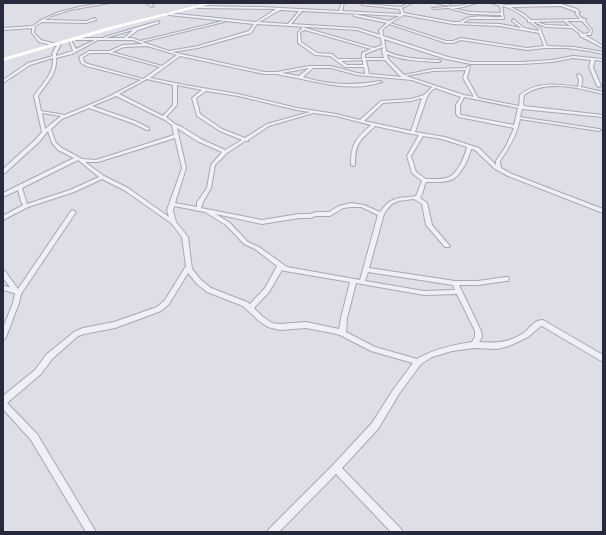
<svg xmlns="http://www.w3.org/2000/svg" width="606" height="535" font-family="Figtree,sans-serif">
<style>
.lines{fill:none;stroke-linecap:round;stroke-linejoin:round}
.minor-casing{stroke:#a6a8b3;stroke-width:2}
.minor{fill:#eff0f5;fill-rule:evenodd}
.secondary{fill:#fff;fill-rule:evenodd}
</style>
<rect width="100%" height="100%" fill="#dddee6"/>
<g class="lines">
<g class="minor-casing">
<g id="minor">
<path d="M103,3H109L70,10L52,16L45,20L86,21L95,18L96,20L86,23L42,22L35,26L34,33L41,40L56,44V46L39,42L32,33V28L3,30V28L33,26L41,20L59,12L79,7Z"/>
<path d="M146,3H149L154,6L152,7Z"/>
<path d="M342,3H344L342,11L401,14L400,9L362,5L363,4L401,7L409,3H412L402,8L404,13L453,22H460C471,13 488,18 502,17L501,15L470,14L448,8L433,9L432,8L459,6L473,3H477L459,8H452L470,12L501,13L500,6L491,3L505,5L557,4L558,3L577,9L580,12L578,13C580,17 582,19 586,19L585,21L592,30L591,35H585L603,46V48L580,36V34L572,28L546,27L536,23L537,22L546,25L570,26L564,21L533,22L540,28L547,46L574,47L603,52V54L589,51L567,48H545L527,50L461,40L453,43H446L389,24L382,30L383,36L448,57L471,62H522L552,60L573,56L603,59V61L595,60L593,67L601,86L599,87L597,86L589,67L591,60L573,58L552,62L522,64H471L446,59L384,39L386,51C403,59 421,59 439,60L441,61L439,62C421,61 403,61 387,54L388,59L404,75L433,69L467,68L468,66H470L467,78L478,98L519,106L520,95C536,81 558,84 578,87L579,80L577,75L579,74C584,77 582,82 581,87L603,92V94C578,88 546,79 524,95L523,104L524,106L603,115V117L522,109L520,117L599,129L601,130L599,131L520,119C517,135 509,148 500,161L501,168L512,174L603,209V213L508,176L495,169L475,150L471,149C469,158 461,175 453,179C445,183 435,182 426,182C423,187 424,193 420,198L427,203L432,225L449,245L450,246L449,247H445L426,225L422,204L414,199L398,201L392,204L388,208L384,214L369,268L455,281H478L506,277H508L509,279L508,281H506L478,285H459L481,331L482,337L479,342C497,343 507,343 522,334C530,329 533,320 543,320L603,355V362L542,326H541L528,337L509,346L497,349L474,348L452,351L432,357L421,364L399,394L378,429L342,468L401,529L403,532H391L336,474L279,532H267L269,529L333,465L372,423L393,390L413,363L371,351L340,335L332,333L306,328L280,330L268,327L259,321L243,306L207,292L197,284L188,273L169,304L161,311L115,328L84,334L78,336L52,359L41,374L7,403L37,434L96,532H86L31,440L3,409V396L35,370L46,355L74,332L83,328L114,322L157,307L165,300L186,266L182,237L171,223L124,190L102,179L74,192L28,207L3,220V216L23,205L21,201L18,190L3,197V193L74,158L58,150L52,143L48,131L39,142L5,173H3V169L35,140L42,132L34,96C42,84 54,74 53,58L30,65L3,83V80L28,63L53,56L52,54L58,43L61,44L56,54V56L73,51L69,40H71L76,49L95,40H76L77,38H124L133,30L105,38L104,37L159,21V23L138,30L127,38H133L140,41L223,21L224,22L142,42L169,51L198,46L249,31L254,24L169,15L168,13L256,22L276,9L197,8L198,6L262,7L339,11ZM502,6C512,8 521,14 528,20V22H530L538,28L539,31L524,28L513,19L512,21L521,28L500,24L463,23L469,19H504ZM561,6L577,12L575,13L580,19L531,20L524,14L511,7ZM280,10L299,11L288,24L259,22ZM302,11L400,16L389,21L354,14V16L387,23L379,30L380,35L357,28L291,24ZM404,15L453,24L500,26L539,33L544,46L527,48L461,38L453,41H446L390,23ZM567,21H582L590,30L589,33L583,34ZM257,24L357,30L381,38L382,45L374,48L302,27L301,28L302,29L298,32V43L315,55L330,56L345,67H364L365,74L357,73L331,66H309L277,72H264L172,52L198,48L251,33ZM305,30L371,49L362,53V59H338L332,54L317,53L301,42L300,32ZM98,40H133L143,44L123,45L109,51H89L79,57L81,63L86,66L141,80L108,97L65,115L41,111L38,96C46,84 58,73 56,58L72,54ZM147,46L177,55L162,66L112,52L124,47ZM383,47L382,51L384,58H365V54ZM90,53H109L160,67L143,79L88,64L84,62L83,57ZM180,56L264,74H278L280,75C308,79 335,89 364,86C370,85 376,84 382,82L380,81C353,86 328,85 303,77L313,68H331L357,75L412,80L432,87L424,95L411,99L381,101L360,120L336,114L297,108L238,94L185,85L150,78ZM363,60V65H347L341,61ZM366,60H385L399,75L402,77L369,74ZM309,68L299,76L282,73ZM466,70L463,78L474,97L464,95L406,76L433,71ZM147,79L173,85V105L163,116L119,94ZM177,85L202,90L192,98L197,116L220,131L242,140L225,150L201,139L182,127L175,124L166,117L177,105ZM435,88L461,97L456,105V114L459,117L514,128L506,146L496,161V165L479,148L445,137L415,132L427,97L430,92ZM206,91L238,96L297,110L310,112L267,124L245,138L222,129L200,114L196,98ZM116,96L165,120L172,125L174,135L96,160L82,159L62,148L56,143L51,129L62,119L89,108L132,123L147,130H149V128L135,121L92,106ZM464,97L518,108L514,125L461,115L460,114V105ZM422,98L411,131L364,121L383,103L411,101ZM42,113L61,116L45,129ZM313,113L336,116L371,125C356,139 351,143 351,165L353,166L355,165C355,142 360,141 375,126L412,134L419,135L407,156L412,173L422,181L416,196C397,199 393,195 380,212L364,205L351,203L339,206L329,212H316L310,214H299L262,220L201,208L203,202L211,188L215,165L227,153L245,141H248V140L269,126ZM177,128L197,141L222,152L211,165L207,188L197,202V207L175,203L186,168ZM423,136L442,139L467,147C465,156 458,173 449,177C442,180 433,179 426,179L416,172L411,156ZM175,138L182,168L167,210L169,217L128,188L104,176L85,162H98ZM78,160L99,177L70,190L27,204L22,188ZM174,206L205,212L226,225L244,244L255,249L277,266L265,288L250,304L247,302L211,288L201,280L192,269L188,237L176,222L173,210ZM351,207H361L378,215L360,280L287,267L259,247L248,242L230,223L216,214L262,224L299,218H310L316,216H330L343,208ZM282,270L285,271L350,282L341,318L339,329L306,322L280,324L272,323L263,317L254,308L269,292ZM368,272L453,285L455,290L424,291L365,281ZM356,283L424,295L457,294L475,331V337L472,342C452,345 434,349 417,359L375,347L346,332L347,318Z"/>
<path d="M435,3H441L451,5L450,6Z"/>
<path d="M73,210L76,212L21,294L19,303L6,337L5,339L3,340V328L13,303L15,294L14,293L3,290V286L10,287L3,278V271H5L18,289L71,211Z"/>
</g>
</g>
<use href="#minor" class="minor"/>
<path class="secondary" d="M207,3H214L113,29L3,61V58L109,27Z"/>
</g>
<rect width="606" height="535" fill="none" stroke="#27293c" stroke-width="8"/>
</svg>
